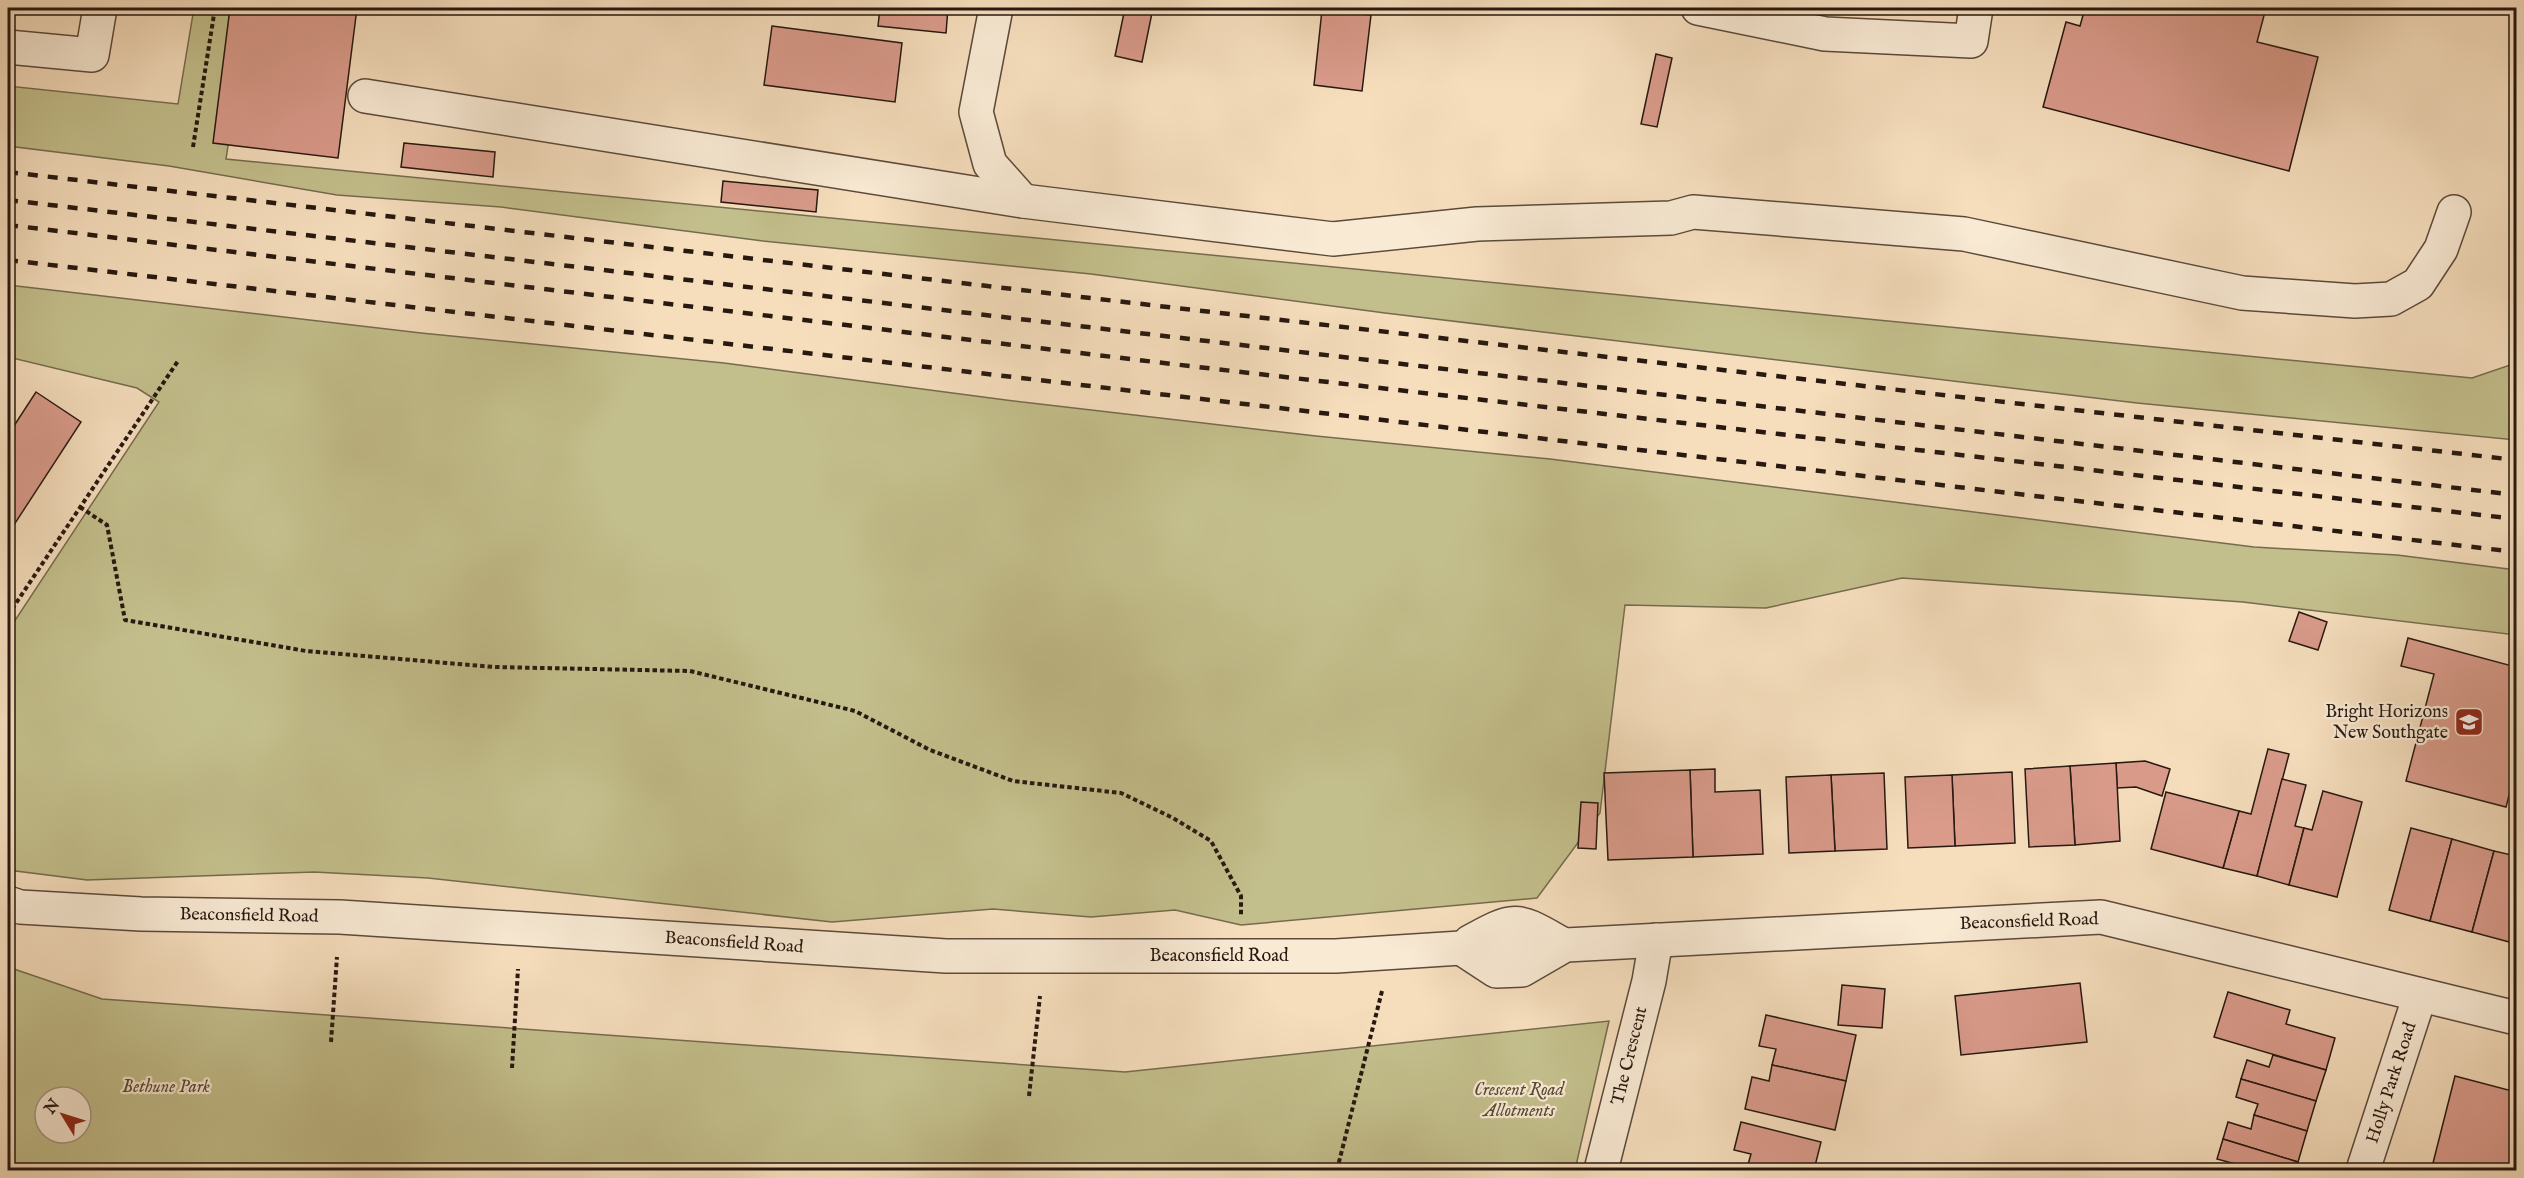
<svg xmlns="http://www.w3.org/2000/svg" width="2524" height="1178" font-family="'IM FELL English',serif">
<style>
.green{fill:#c3bf8c;stroke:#756c4e;stroke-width:1.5;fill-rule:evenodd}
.building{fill:#da9b8b;stroke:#271810;stroke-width:1.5}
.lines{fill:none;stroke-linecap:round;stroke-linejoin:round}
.minor-casing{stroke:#5b4a3b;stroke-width:36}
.path{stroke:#271810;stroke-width:4;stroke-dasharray:4.5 3;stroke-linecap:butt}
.minor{stroke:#f9ead4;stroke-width:33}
.rail{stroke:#271810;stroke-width:4.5;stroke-dasharray:10 10;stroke-linecap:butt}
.labels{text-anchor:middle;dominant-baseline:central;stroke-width:4.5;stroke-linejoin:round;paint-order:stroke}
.poi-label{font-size:18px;fill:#271810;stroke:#f9ead4;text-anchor:end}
.street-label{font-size:18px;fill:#271810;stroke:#f9ead4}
.park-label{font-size:18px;font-style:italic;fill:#564a35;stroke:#f9ead4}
</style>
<rect width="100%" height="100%" fill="#f6debd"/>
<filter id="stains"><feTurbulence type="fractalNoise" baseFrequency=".00333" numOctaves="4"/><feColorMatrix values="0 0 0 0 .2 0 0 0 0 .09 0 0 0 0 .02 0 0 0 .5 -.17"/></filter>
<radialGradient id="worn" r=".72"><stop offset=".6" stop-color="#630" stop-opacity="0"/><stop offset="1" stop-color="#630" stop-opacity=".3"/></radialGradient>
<g class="green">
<path d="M194,8H249L226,159L2472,378L2516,363V440L2137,403L1385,313L1091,274L763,241L501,207L337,195L169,166L8,146V86L178,104Z"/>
<path d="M8,285L421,333L724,363L1006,400L1316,436L1550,459L2254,547L2397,555L2516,570V635L2243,602L1902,578L1766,608L1625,605L1600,813L1537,898L1241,925L1175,910L1091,917L993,909L832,922L428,878L314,872L87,880L8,870V631L159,402L137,388L8,357Z"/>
<path d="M8,967L102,999L1125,1072L1609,1021L1575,1170H8ZM45,1097H81V1133H45Z"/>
</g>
<g class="building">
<path d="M144,8H190L189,12Z"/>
<path d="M230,8H357L338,158L213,143Z"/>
<path d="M880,8H948L946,33L878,26Z"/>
<path d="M1125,8H1153L1142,62L1115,56Z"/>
<path d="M2085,8H2266L2257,42L2318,57L2289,171L2043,107L2066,22L2080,26Z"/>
<path d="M1322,10L1371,15L1362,91L1314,85Z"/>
<path d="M772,26L902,43L895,102L764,85Z"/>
<path d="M1656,54L1672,58L1657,127L1641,124Z"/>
<path d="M404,143L495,152L493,177L401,167Z"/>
<path d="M723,181L818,190L816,212L721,202Z"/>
<path d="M36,392L81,422L8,534V435Z"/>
<path d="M2299,612L2327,622L2318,650L2289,641Z"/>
<path d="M2408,638L2516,667V769L2506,807L2406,781L2434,674L2401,666Z"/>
<path d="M2268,749L2289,754L2257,876L2223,868L2239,811L2251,814Z"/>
<path d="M2145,761L2170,769L2162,796L2136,787L2117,788L2116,763Z"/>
<path d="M2116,763L2120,841L2075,845L2070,766Z"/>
<path d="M2070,766L2075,845L2029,847L2025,769Z"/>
<path d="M1715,769V792L1760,790L1763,854L1693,857L1690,770Z"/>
<path d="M1690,770L1693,857L1608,860L1604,773Z"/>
<path d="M2012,772L2015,843L1955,846L1952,775Z"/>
<path d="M1884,773L1887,849L1835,851L1831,775Z"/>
<path d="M1831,775L1835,851L1789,853L1786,777Z"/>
<path d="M1952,775L1955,846L1908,848L1905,777Z"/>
<path d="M2282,779L2306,785L2295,826L2304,828L2289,885L2257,876Z"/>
<path d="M2323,791L2362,802L2337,897L2289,885L2304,828L2312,830Z"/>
<path d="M2166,792L2239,811L2223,868L2151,849Z"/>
<path d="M1581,802L1598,803L1596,849L1578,848Z"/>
<path d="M2411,828L2452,839L2430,921L2389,910Z"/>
<path d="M2452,839L2494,851L2472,932L2430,921Z"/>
<path d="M2494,851L2516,856V932L2513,943L2472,932Z"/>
<path d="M2080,983L2087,1042L1961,1055L1955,996Z"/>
<path d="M1842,985L1885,989L1882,1028L1838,1025Z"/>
<path d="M2228,992L2290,1010L2286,1024L2335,1038L2326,1070L2214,1037Z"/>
<path d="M1766,1015L1856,1035L1846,1081L1772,1065L1776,1049L1759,1046Z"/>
<path d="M2273,1055L2326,1070L2316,1101L2241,1079L2247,1060L2269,1067Z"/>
<path d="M1772,1065L1846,1081L1835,1130L1745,1109L1752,1077L1769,1081Z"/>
<path d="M2455,1076L2516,1092V1170H2462L2433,1163Z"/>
<path d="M2241,1079L2316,1101L2307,1131L2254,1115L2258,1104L2236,1097Z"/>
<path d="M2254,1115L2307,1131L2298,1162L2223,1139L2228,1122L2251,1129Z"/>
<path d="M1741,1122L1821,1142L1814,1170H1755L1747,1168L1751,1154L1734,1150Z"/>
<path d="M2223,1139L2298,1162L2295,1170H2238L2239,1165L2217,1159Z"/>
</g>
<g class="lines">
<g class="minor-casing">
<g id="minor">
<path d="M996,8L976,112L990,164L1023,201"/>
<path d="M1698,8L1825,34L1971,41L1976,8"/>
<path d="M8,47L92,55L100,8"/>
<path d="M365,96L1023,201L1333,239L1477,224L1671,218L1693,212L1964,234L2242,293L2355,301L2391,299L2418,284L2441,249L2454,212"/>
<path d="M8,903L20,907L141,914L340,917L946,956H1336L1461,948L1566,945L2101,917L2516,1018"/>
<path d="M1470,942C1518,915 1517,919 1564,945"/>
<path d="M1461,948L1496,971L1522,970L1560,948"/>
<path d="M1601,1170L1649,981L1656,940"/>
<path d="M2363,1170L2420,995"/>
</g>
</g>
<g class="path">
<path d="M193,147L215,8"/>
<path d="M80,507L107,525L125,620L306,651L494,667L690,671L855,711L930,750L1013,781L1121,793L1173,818L1211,841L1241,896V916"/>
<path d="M8,615L178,361"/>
<path d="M331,1042L337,957"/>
<path d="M512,1068L518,969"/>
<path d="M1029,1096L1040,996"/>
<path d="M1337,1170L1382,991"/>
</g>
<use href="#minor" class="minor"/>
<g class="rail">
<path d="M8,172L1176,308L2516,460"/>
<path d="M8,200L2516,495"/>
<path d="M8,225L1172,364L2516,519"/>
<path d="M8,260L2516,552"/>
</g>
</g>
<defs>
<g id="school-square" transform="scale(1.5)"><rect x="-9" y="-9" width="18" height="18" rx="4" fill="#8f2418" stroke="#f9ead4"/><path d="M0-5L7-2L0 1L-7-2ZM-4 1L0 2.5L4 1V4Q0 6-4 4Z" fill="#fff"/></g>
</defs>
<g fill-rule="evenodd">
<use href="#school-square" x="2469" y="722"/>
</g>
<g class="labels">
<g class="poi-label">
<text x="2448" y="712">Bright Horizons<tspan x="2448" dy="21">New Southgate</tspan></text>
</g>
<g class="street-label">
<text transform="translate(249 916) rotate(1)">Beaconsfield Road</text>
<text transform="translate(2029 922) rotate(-2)">Beaconsfield Road</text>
<text transform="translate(734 943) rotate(4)">Beaconsfield Road</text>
<text x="1219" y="956">Beaconsfield Road</text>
<text transform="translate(1630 1056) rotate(-76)">The Crescent</text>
<text transform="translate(2392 1083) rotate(-72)">Holly Park Road</text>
</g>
<g class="park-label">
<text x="166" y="1087">Bethune Park</text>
<text x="1519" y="1090">Crescent Road<tspan x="1519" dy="21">Allotments</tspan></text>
</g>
</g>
<rect width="2524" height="1178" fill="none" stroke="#f6debd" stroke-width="30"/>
<rect x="9" y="9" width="2506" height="1160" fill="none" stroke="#271810" stroke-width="3"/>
<rect x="15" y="15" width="2494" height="1148" fill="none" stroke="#271810" stroke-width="1.5"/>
<g transform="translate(63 1115) rotate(308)"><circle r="28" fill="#f9ead4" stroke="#a59686" stroke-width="1.5"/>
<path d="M0-4.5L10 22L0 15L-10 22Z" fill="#8f2418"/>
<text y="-9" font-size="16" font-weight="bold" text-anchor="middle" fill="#271810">N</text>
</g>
<rect width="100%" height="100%" filter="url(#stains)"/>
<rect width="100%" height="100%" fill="url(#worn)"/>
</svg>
